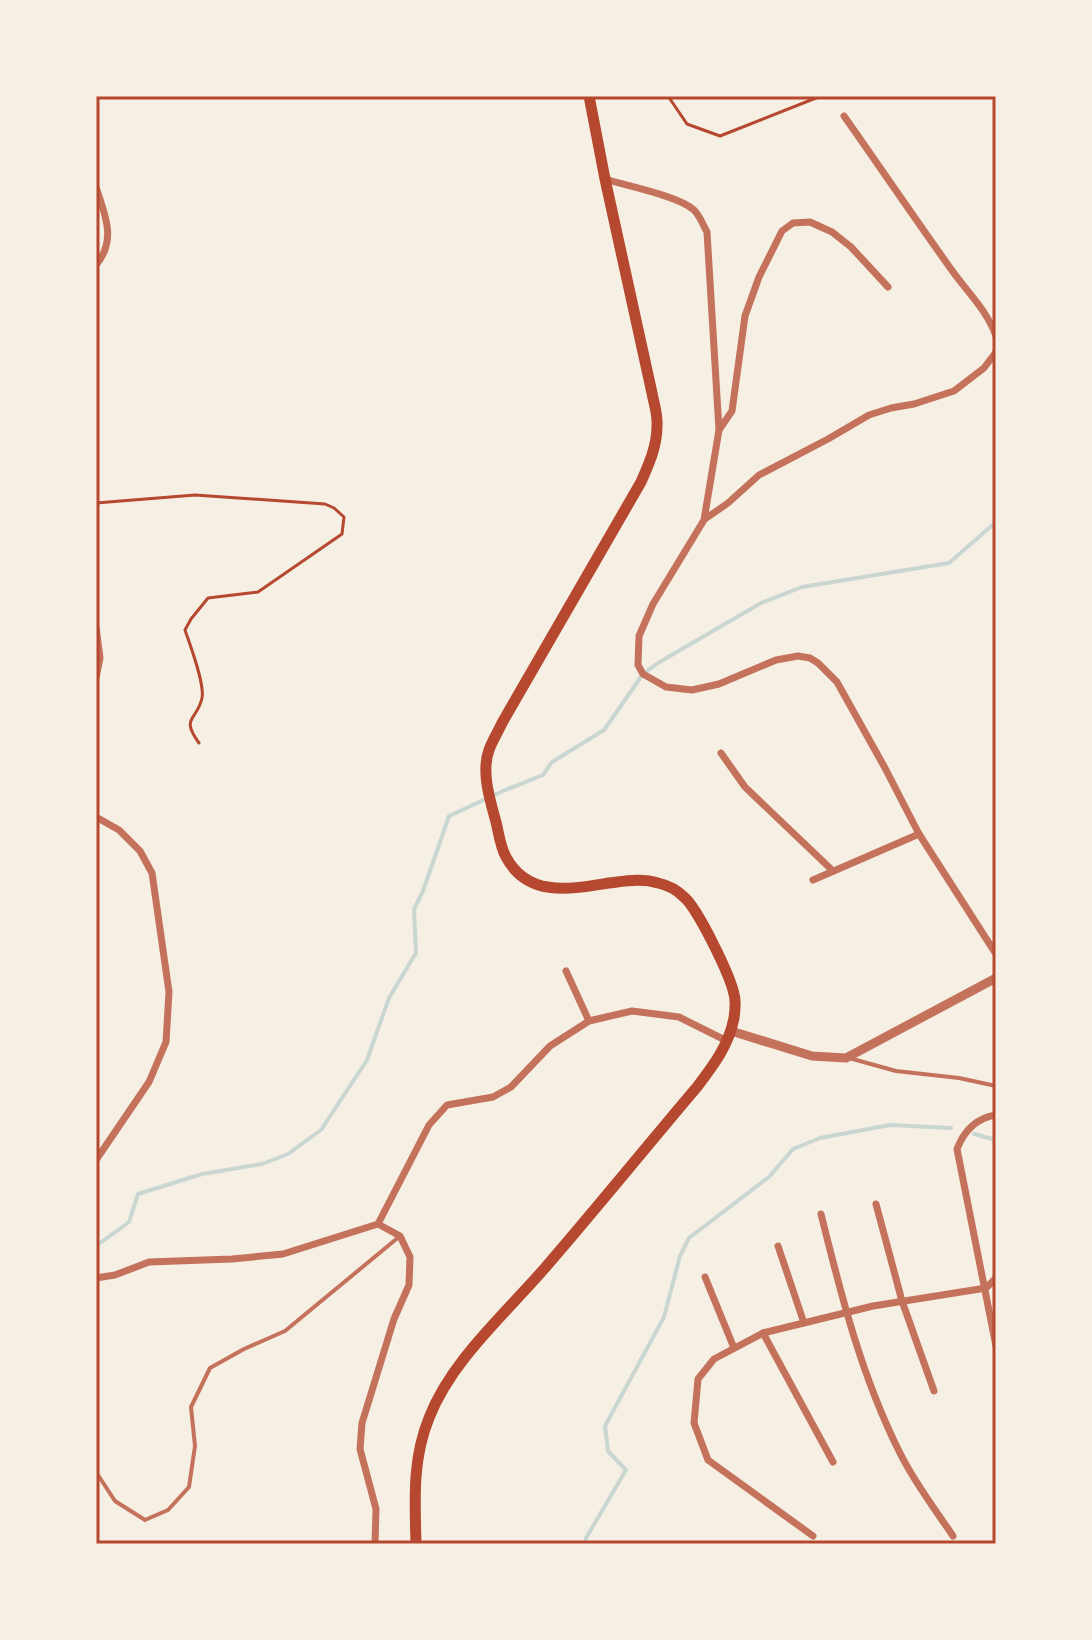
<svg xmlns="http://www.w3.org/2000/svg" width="1092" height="1640" font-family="Spectral,serif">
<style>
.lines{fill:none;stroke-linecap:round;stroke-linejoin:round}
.stream{stroke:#c9d6d2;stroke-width:4}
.path{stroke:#b5482f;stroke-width:3}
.service{stroke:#c5725c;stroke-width:4}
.minor{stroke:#c5725c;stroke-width:7}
.tertiary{stroke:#c5725c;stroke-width:9}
.primary{stroke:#b5482f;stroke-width:11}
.neatline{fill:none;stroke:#b5482f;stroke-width:3}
</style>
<rect width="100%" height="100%" fill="#f6efe4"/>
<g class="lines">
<g class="stream">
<path d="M974,1134L996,1140"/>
<path d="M96,1246L129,1222L138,1194L202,1174L262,1164L288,1154L321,1130L367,1060L389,998L416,953L414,909L423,891L449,816L503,791L543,775L552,762L604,730L643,674L658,663L761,603L802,587L949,563L996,522"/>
<path d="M586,1544V1538L626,1470L608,1451L605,1426L664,1317L680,1256L689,1238L769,1177L793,1149L820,1138L890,1125L951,1128"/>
</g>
<g class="path">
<path d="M668,96L687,124L720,136L821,96"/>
<path d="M96,503L195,495L325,504L334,508L344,517L342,534L258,592L208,598L191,619L185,630C190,645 205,684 202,698C197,721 180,717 199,743"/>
</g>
<g class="service">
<path d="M849,1058L896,1071L959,1078L996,1086"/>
<path d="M96,1472L115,1501L145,1520L168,1510L189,1487L195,1446L191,1407L210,1368L244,1349L285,1331L400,1236"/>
</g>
<g class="minor">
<path d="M844,116C880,167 915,219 951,269C967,292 987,310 996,336"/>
<path d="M605,179C627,186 679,196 694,210C700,216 703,225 707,232L719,430"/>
<path d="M96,187C105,215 117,240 96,265"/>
<path d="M888,287L851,247L832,232L810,222L793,223L782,231L759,277L745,316L732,411L719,430L704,520L653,604L639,636L638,665L643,674L666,687L692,690L719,684L776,660L798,656L810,658L818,663L837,682L885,768L919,834L996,954"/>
<path d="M705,519L728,503L759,475L828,439L869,415L891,408L914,404L954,391L984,368L996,352"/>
<path d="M96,627L100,658L96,678"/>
<path d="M721,753L745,787L833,871"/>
<path d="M96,817L119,830L140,851L152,873L169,992L166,1042L149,1082L96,1160"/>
<path d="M813,880L919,834"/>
<path d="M566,971L589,1021L632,1011L679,1017L727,1041"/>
<path d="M996,1115C976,1118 964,1131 957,1149L996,1346"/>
<path d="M876,1204L902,1301L934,1391"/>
<path d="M821,1214C841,1295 862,1378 900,1453C914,1482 935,1509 953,1536"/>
<path d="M378,1224L429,1125L447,1105L493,1097L511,1087L550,1046L589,1021"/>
<path d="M778,1246L804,1323"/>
<path d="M705,1277L734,1348"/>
<path d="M96,1278L115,1275L149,1262L232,1259L283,1254L378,1224L400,1236L410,1257L409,1285L394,1319L362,1423L360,1449L376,1509L375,1544"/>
<path d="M763,1333L833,1462"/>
<path d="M813,1536L708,1460L694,1423L698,1379L714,1359L763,1333L873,1306L986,1288L996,1278"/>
</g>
<path class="tertiary" d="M731,1031L812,1056L846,1058L996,978"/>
<path class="primary" d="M416,1544C415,1500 412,1460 429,1418C451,1361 504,1315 544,1269C596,1209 646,1147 697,1087C713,1066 729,1045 734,1018C735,1011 736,1001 734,994C730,975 698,909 684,897C677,890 667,885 658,883C642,878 626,881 609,883C571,889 528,898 506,857C500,846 499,834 496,822C490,800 481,772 489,750C492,741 498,732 502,723L641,482C649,464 657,446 657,426C658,415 654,404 652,393L605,179L589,96"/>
</g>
<rect width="1092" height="1640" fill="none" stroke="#f6efe4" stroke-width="196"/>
<rect x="98" y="98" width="896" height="1444" class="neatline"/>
</svg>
